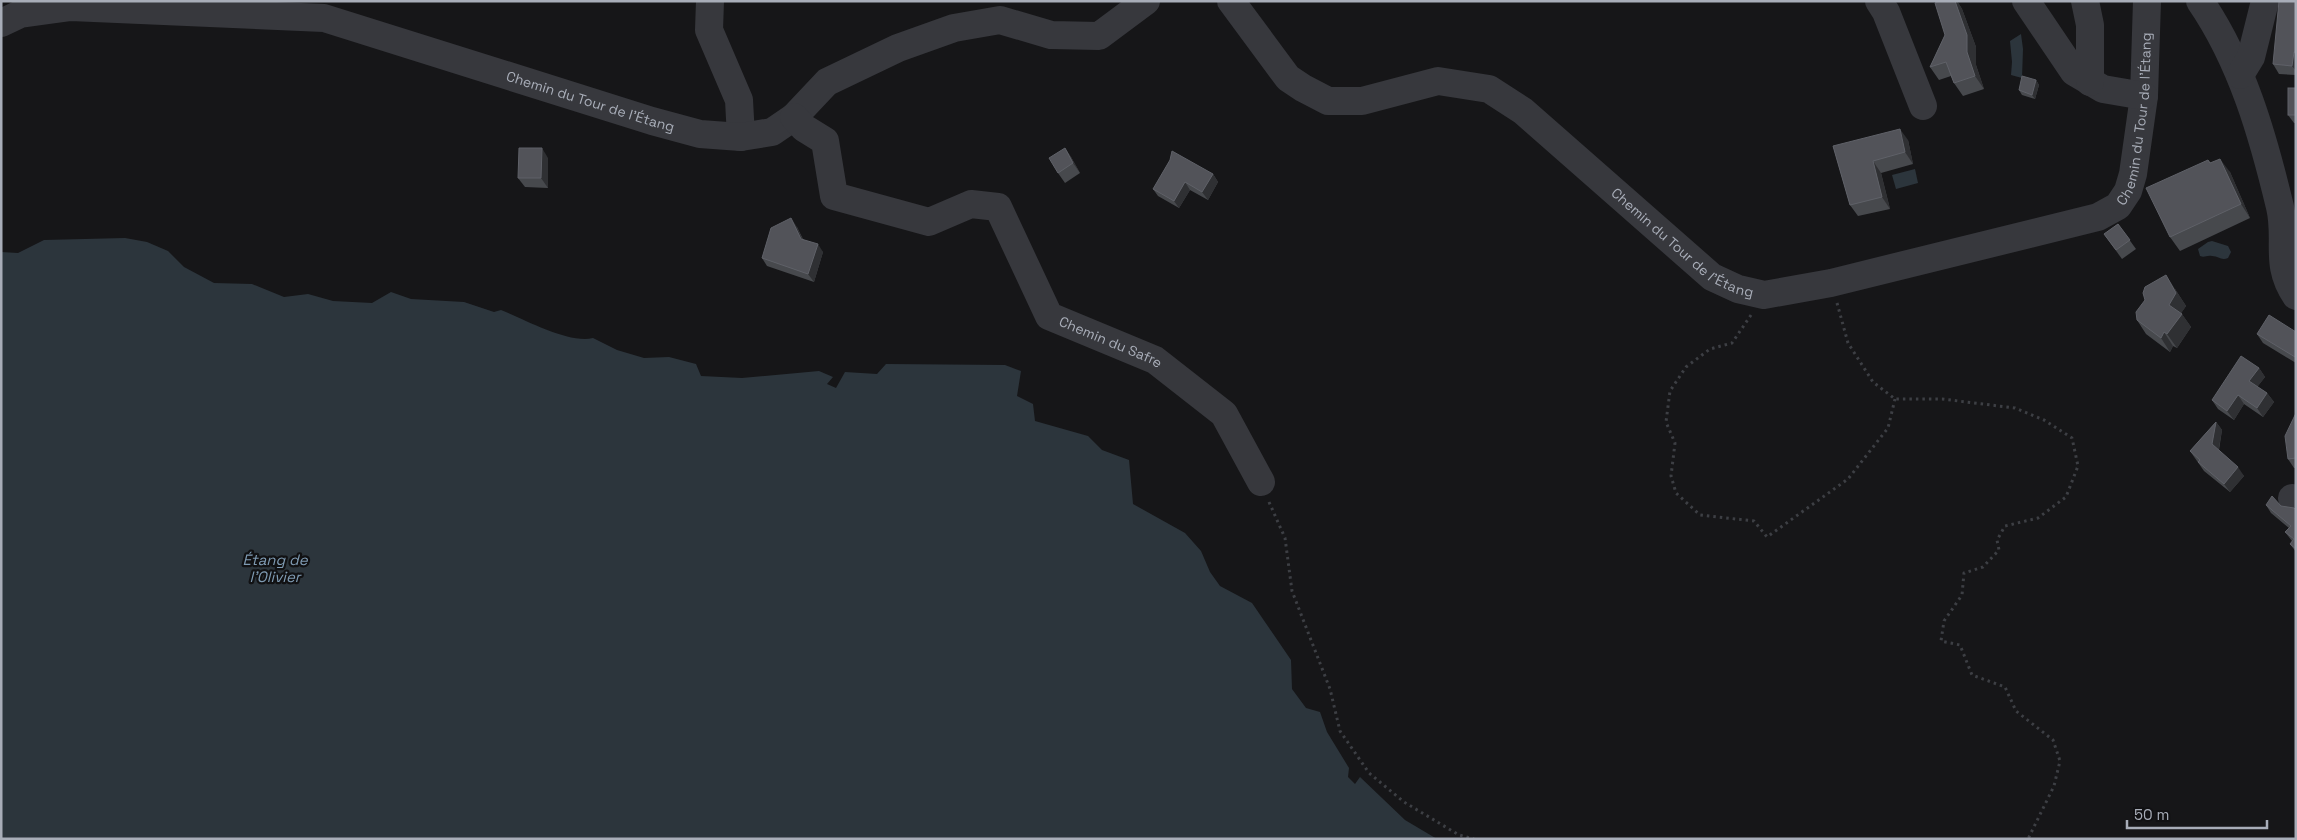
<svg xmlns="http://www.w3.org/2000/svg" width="2297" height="840" font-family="'Space Grotesk',sans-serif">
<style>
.water{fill:#2c353c}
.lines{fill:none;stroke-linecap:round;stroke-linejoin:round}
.path{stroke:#3d3f44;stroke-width:3;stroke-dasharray:2.5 4;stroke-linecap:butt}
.minor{stroke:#37383d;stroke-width:28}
.wall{fill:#47494d}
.shaded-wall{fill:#2f3033}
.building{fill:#525359;stroke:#5f6168}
.labels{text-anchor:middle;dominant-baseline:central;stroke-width:4.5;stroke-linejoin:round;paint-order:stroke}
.street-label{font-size:14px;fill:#a8adb8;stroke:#111113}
.water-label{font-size:15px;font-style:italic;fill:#7f9bb3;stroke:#111113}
</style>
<rect width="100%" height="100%" fill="#161618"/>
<g class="water">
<path d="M2021,34L2023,49L2022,78L2011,75L2012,62L2010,41Z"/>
<path d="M1915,169L1918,183L1896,189L1892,175Z"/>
<path d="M125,238L147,242L168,251L184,267L214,283L252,284L284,297L308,294L333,301L372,303L391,292L411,299L464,302L494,312L501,310C524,319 569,344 593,338L617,350L644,358L669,357L696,364L701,376L742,378L819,371L833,377L827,384L836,388L845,372L877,374L886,364L1005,365L1021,371L1017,396L1033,404L1035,421L1088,436L1102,450L1129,460L1133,504L1185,533L1201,551L1210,572L1220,586L1252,603L1291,660L1292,689L1306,708L1320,712L1327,732L1349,768L1348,777L1355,784L1360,777L1405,820L1437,839H1V252L18,253L44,240Z"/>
<path d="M2212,241L2228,246L2231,252L2228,258C2221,261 2219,256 2212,256C2206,255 2205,258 2200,256L2198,249L2208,242Z"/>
</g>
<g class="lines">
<g class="path">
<path d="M1837,303L1848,343L1873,382L1895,399H1942L2015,408L2044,420L2072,438L2078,466L2066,497L2038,518L2005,526L1997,540L1999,550L1983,567L1964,573L1962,595L1944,621L1941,641L1960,645L1972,675L2005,687L2016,711L2053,740L2060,761L2054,786L2028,839"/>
<path d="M1751,315L1732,343L1710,349L1686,367L1670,391L1666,422L1675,443L1671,476L1676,493L1700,515L1754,521L1767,537L1848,479L1888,428L1895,399"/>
<path d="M1269,502L1285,538L1292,591L1330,689L1340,731L1369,773L1404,802L1459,835L1474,839"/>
</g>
<g class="minor">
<path d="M710,1L709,30L739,100L741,137"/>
<path id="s1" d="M1231,1L1288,78L1303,88L1328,101H1362L1438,81L1489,89L1523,111L1712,277L1738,289L1764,295L1831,283L2098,217L2118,206L2128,191L2133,174L2144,96L2147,1"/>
<path d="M1879,1L1886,12L1923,106"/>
<path d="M2026,1L2074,72L2103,89L2144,96"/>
<path d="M2085,1L2090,25V82"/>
<path d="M2200,1C2242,62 2263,136 2280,207C2288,241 2274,264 2296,296"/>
<path id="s2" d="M1,23L20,14L71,7L324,18L652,121L700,134L741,137L772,132L794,117L827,82L898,48L954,28L1000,20L1051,35L1099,36L1146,1"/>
<path d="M2240,75L2251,57L2265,1"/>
<path id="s3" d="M794,117L804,128L825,141L834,196L929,222L971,204L998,207L1049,316L1155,360L1224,414L1261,482"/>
<path d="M2292,498L2296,501"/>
</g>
</g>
<g class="wall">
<path d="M1939,1H1957L1962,9L1976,47V65L1984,89L1963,96L1954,83L1951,76L1939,80L1930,67L1945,35Z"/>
<path d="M2296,1V75L2279,74L2273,64Z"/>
<path d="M2036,80L2039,85L2035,99L2022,95L2019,90Z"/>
<path d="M2296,88V123H2294L2288,115Z"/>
<path d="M1908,140L1913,164L1881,173L1890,209L1858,216L1850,205L1833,146Z"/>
<path d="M1065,148L1071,157L1080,173L1065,183L1058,173Z"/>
<path d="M548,158V188L525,187L518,178Z"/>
<path d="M2208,160L2211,163L2230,172L2250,218L2180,251L2170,237Z"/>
<path d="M1213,174L1218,182L1208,200L1190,190L1179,208L1158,196L1153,189Z"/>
<path d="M2118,224L2136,249L2122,259L2104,234Z"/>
<path d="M797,227L803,239L823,252L814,282L767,266L762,258Z"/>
<path d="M2175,289L2186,306L2181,313L2191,327L2177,348L2173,346L2170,352L2146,334L2137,320Z"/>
<path d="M2296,332V363L2263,343L2257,334Z"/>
<path d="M2259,368L2265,377L2257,387L2267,393L2274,402L2263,417L2244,404L2234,420L2218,409L2212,400Z"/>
<path d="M2296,413V468H2294L2288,459Z"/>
<path d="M2216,422L2222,430L2219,450L2244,476L2230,492L2204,471L2190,451Z"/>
<path d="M2266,505L2281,506L2296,510V552L2290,544L2292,541L2285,532L2289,528L2271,513Z"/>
</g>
<g class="shaded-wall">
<path d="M1955,1H1957L1962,9L1976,47V65L1984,89L1975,76L1967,52Z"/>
<path d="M2294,52L2296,55V71L2292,66Z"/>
<path d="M2036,80L2039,85L2035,99L2032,95Z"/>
<path d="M1900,129L1908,140L1913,164L1905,152Z"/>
<path d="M542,148L548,158V188L541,178Z"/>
<path d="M1065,148L1071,157L1080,173L1073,163Z"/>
<path d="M2220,159L2230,172L2250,218L2241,204Z"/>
<path d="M1873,161L1881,173L1890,209L1882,197Z"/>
<path d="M1213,174L1218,182L1208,200L1202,192Z"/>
<path d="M1185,182L1190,190L1179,208L1174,201Z"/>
<path d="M791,218L797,227L806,247L801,239Z"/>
<path d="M818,244L823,252L814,282L808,274Z"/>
<path d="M2166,275L2186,306L2178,318L2169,305Z"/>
<path d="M2182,314L2191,327L2177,348L2167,334Z"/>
<path d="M2164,332L2173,346L2170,352L2161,338Z"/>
<path d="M2259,368L2265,377L2255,390L2249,381Z"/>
<path d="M2267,393L2274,402L2263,417L2257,408Z"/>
<path d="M2238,395L2244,404L2234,420L2227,411Z"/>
<path d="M2216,422L2222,430L2218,453L2212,444Z"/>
<path d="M2238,467L2244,476L2230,492L2224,484Z"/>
</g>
<g class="building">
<path d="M1939,1H1955L1967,35V52L1975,76L1954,83L1946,62L1930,67L1945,35L1935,3Z"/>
<path d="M2279,1H2296V52H2294L2292,66L2273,64Z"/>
<path d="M2022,76L2036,80L2032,95L2019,90Z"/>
<rect x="2288" y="88" width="8" height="27"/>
<path d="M1900,129L1905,152L1873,161L1882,197L1850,205L1833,146Z"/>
<path d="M519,148H542L541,178H518Z"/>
<path d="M1065,148L1073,163L1058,173L1049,158Z"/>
<path d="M1172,151L1213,174L1202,192L1185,182L1174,201L1153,189L1170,160Z"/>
<path d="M2220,159L2241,204L2170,237L2146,188L2208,160L2210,163Z"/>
<path d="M791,218L801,239L818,244L808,274L762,258L771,228Z"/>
<path d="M2118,224L2130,240L2116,250L2104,234Z"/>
<path d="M2166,275L2176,293L2169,305L2182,314L2167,334L2164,332L2161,338L2137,320L2136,312L2145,300L2143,293L2145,287Z"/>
<path d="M2269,315L2296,332V355L2295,357L2257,334Z"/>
<path d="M2241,356L2259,368L2249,381L2267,393L2257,408L2238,395L2227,411L2212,400Z"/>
<path d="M2296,413V458L2288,459L2285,436Z"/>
<path d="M2216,422L2212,444L2238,467L2224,484L2198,462L2200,460L2190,451Z"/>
<path d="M2272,496L2281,506L2294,508L2296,510V549L2290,544L2294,539L2285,532L2291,526L2266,505Z"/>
</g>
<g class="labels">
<g class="street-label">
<text stroke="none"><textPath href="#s2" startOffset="605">Chemin du Tour de l'Étang</textPath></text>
<text stroke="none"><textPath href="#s1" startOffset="1110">Chemin du Tour de l'Étang</textPath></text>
<text stroke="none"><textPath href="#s1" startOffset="555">Chemin du Tour de l'Étang</textPath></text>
<text stroke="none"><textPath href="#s3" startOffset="454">Chemin du Safre</textPath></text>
</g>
<g class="water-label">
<text x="275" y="559">Étang de<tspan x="275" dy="17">l'Olivier</tspan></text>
</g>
</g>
<rect width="2297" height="840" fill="none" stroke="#a8adb8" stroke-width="5"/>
<path d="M2127 820v8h140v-8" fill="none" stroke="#a8adb8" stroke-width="2.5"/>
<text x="2134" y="820" font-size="15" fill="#a8adb8" stroke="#111113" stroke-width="4" paint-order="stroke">50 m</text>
</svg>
